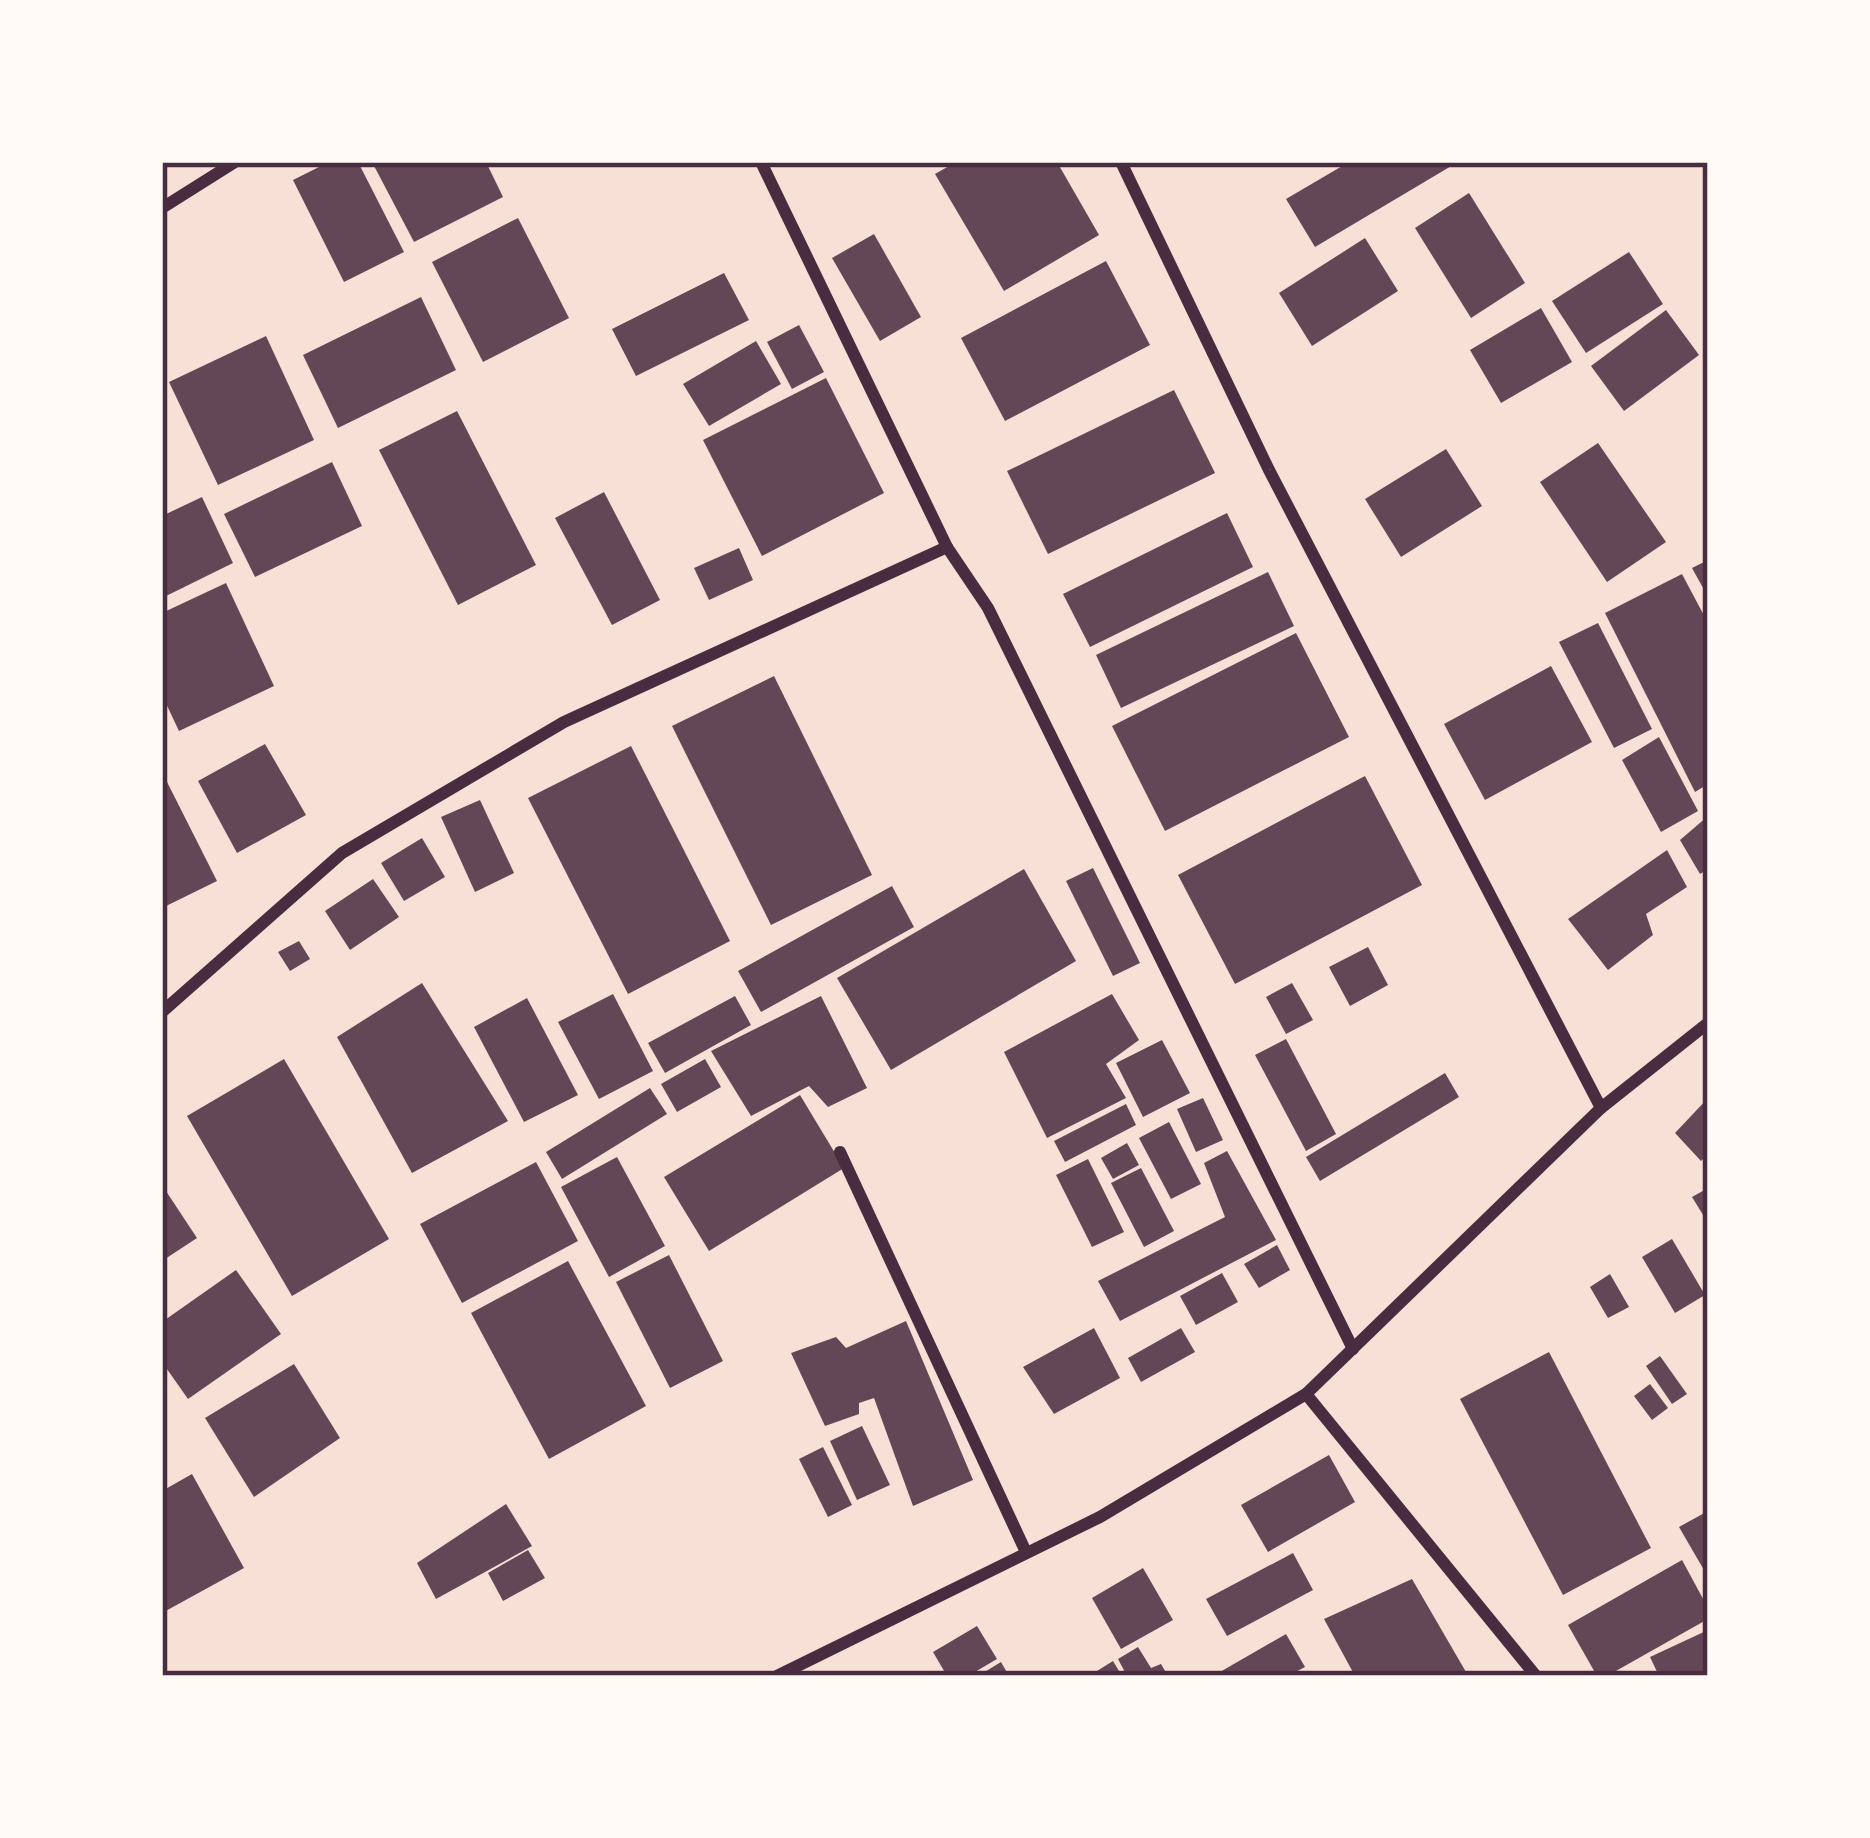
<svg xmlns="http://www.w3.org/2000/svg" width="1870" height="1838" font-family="Ubuntu,sans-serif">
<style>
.building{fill:#644757}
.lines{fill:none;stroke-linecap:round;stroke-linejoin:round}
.minor{stroke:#4a2c40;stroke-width:12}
.neatline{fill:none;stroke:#4a2c40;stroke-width:4.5}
</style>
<rect width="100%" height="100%" fill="#f7e1d7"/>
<g class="building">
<path d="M329,162H358L404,252L344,282L293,180Z"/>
<path d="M372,162H486L503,197L414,242Z"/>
<path d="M956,162H1057L1099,235L1004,291L935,174Z"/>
<path d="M1349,162H1458L1315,247L1286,199Z"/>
<path d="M1469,193L1525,283L1471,318L1415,228Z"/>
<path d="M518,218L569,318L483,362L432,262Z"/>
<path d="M874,234L921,317L880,341L832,258Z"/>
<path d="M1365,238L1398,291L1312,346L1279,293Z"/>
<path d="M1629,252L1663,304L1586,353L1552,301Z"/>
<path d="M1106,261L1150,345L1005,421L961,338Z"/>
<path d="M724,273L749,320L636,376L612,329Z"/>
<path d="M421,297L456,370L338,428L303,355Z"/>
<path d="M1541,308L1572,362L1501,403L1470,350Z"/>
<path d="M1666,310L1699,355L1624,411L1591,366Z"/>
<path d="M799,325L824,372L792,389L767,342Z"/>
<path d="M266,336L314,440L218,485L169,382Z"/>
<path d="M756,341L781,384L709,426L683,384Z"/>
<path d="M826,378L884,493L762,556L703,440Z"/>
<path d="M1174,390L1215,473L1048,554L1007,471Z"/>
<path d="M457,411L536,565L458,605L379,450Z"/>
<path d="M1598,443L1666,542L1607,582L1540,482Z"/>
<path d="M1446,449L1482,506L1401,557L1365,499Z"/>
<path d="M332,462L362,526L255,577L224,514Z"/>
<path d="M604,492L660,600L612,625L555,518Z"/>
<path d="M202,497L233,563L162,598V516Z"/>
<path d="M1227,513L1253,567L1090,647L1063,594Z"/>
<path d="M739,548L753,580L709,600L694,568Z"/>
<path d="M1708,560V597L1692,568Z"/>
<path d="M1268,572L1294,626L1121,708L1096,655Z"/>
<path d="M1682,574L1708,623V784L1695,792L1605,613Z"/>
<path d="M226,583L274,686L179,731L162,695V613Z"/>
<path d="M1598,623L1652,729L1614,748L1559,642Z"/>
<path d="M1296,633L1349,737L1165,831L1112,726Z"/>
<path d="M1551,666L1592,742L1485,800L1444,724Z"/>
<path d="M774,676L872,875L771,925L672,726Z"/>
<path d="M1659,737L1698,811L1661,832L1622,760Z"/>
<path d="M265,744L306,815L237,853L198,781Z"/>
<path d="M631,746L730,941L628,994L528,798Z"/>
<path d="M162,772L217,881L162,908Z"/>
<path d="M1365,776L1422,885L1235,984L1178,875Z"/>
<path d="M480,800L514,873L475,892L441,817Z"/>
<path d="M1708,816V869L1700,874L1680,840Z"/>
<path d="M422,838L445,877L404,901L381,863Z"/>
<path d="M1667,850L1687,887L1646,914L1653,935L1608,970L1568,919Z"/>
<path d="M1093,868L1140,963L1113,976L1066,881Z"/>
<path d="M1024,869L1076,961L891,1070L837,978Z"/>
<path d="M373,879L399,917L350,950L325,911Z"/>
<path d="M892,886L914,927L761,1012L738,971Z"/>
<path d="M299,941L310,959L290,971L278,952Z"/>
<path d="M1368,947L1388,985L1350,1006L1329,967Z"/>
<path d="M422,983L508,1121L412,1173L337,1037Z"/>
<path d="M1292,983L1313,1020L1286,1034L1266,997Z"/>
<path d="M613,994L653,1071L599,1099L558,1022Z"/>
<path d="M1112,994L1139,1040L1106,1064L1126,1098L1047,1138L1004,1052Z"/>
<path d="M735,996L751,1025L665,1073L648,1043Z"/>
<path d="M821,996L867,1088L828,1107L809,1086L751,1116L711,1051Z"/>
<path d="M527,998L578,1095L524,1122L474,1027Z"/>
<path d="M1286,1039L1336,1134L1306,1151L1255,1055Z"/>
<path d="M1162,1040L1190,1093L1143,1117L1116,1063Z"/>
<path d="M284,1059L389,1239L292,1296L187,1116Z"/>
<path d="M705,1059L721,1087L677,1112L661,1084Z"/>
<path d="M1445,1073L1459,1097L1320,1181L1306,1157Z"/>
<path d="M650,1088L667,1114L562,1179L546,1152Z"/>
<path d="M800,1095L844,1168L709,1251L664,1177Z"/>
<path d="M1203,1098L1223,1140L1196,1152L1177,1109Z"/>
<path d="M1708,1098V1154L1701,1161L1675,1133Z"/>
<path d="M1126,1104L1136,1125L1065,1162L1054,1141Z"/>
<path d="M1169,1122L1201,1184L1171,1199L1139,1138Z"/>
<path d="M1127,1143L1139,1165L1113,1179L1101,1158Z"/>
<path d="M1227,1151L1276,1240L1120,1321L1098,1281L1225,1217L1204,1163Z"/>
<path d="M617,1157L665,1246L609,1277L561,1187Z"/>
<path d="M1088,1159L1124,1232L1092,1247L1056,1175Z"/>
<path d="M536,1162L578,1241L462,1303L420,1224Z"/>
<path d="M1141,1168L1174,1231L1144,1247L1111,1183Z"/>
<path d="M162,1185L197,1238L162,1261Z"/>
<path d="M1708,1188V1223L1692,1197Z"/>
<path d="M1672,1239L1705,1295L1675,1313L1642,1257Z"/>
<path d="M1277,1245L1290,1270L1259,1288L1244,1264Z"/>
<path d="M669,1255L723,1361L670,1388L616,1282Z"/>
<path d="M568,1261L646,1406L549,1459L471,1313Z"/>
<path d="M236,1270L281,1334L188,1399L162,1362V1322Z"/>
<path d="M1222,1273L1238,1302L1196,1325L1180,1296Z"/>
<path d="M1610,1274L1629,1307L1608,1318L1590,1287Z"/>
<path d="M906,1321L973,1480L913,1506L874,1398L859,1403V1414L825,1426L791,1353L836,1337L846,1348Z"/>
<path d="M1094,1328L1120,1378L1054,1414L1023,1367Z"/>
<path d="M1181,1328L1195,1352L1141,1382L1128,1358Z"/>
<path d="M1549,1352L1651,1548L1563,1595L1460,1399Z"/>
<path d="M1660,1356L1687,1394L1672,1404L1646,1366Z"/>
<path d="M294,1364L340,1438L254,1497L205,1418Z"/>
<path d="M1650,1384L1668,1408L1652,1420L1634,1396Z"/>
<path d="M862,1426L890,1485L857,1500L830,1441Z"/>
<path d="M823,1447L852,1505L828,1517L799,1459Z"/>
<path d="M1329,1455L1355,1502L1268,1552L1241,1505Z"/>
<path d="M192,1474L244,1568L162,1613V1491Z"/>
<path d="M506,1504L532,1546L436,1599L417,1563Z"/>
<path d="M1708,1511V1577L1679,1527Z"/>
<path d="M528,1550L545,1578L503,1601L488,1573Z"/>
<path d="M1293,1553L1313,1590L1227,1636L1206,1599Z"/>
<path d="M1682,1560L1708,1608V1619L1607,1676H1597L1568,1625Z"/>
<path d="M1143,1568L1173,1620L1121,1649L1092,1598Z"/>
<path d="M1412,1579L1466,1672L1355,1676L1324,1619Z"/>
<path d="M977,1626L997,1659L968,1676H947L933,1652Z"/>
<path d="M1708,1630V1676H1659L1650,1657Z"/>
<path d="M1286,1634L1305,1667L1288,1676H1213Z"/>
<path d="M1138,1647L1151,1668L1161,1664L1168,1676H1127L1118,1659Z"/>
<path d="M1113,1661L1122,1676H1089Z"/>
<path d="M1001,1662L1009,1676H978Z"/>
</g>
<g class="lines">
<g class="minor">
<path d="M761,162L947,547L988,608L1353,1349"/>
<path d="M1121,162L1269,470L1601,1108"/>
<path d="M162,208L235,162"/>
<path d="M162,1012L342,853L564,722L947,547"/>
<path d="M840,1152L1025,1550"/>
<path d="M1306,1394L1536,1676"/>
<path d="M777,1676L1100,1517L1306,1394L1601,1108L1708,1023"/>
</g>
</g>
<rect width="1870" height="1838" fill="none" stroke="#fffaf5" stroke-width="330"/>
<rect x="165" y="165" width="1540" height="1508" class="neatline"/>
</svg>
